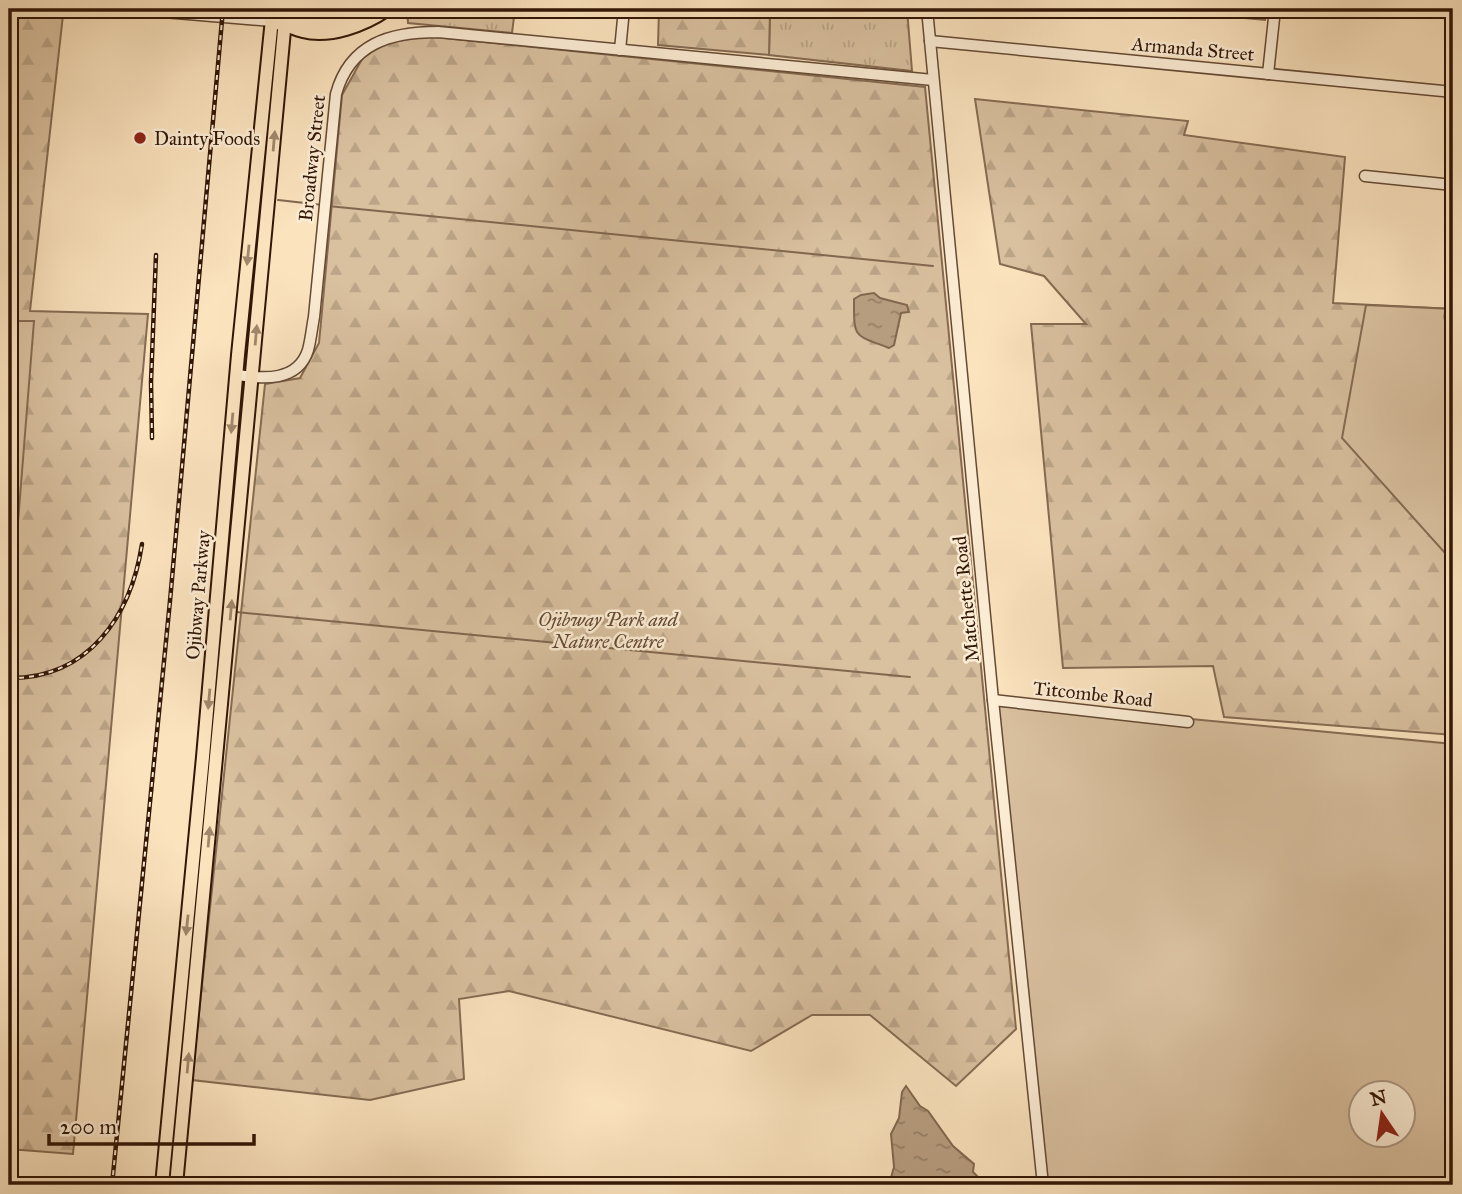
<svg xmlns="http://www.w3.org/2000/svg" width="1462" height="1194" font-family="'IM FELL Great Primer',serif">
<style>
.grass{fill:url(#grass-tufts);stroke:#866b52;stroke-width:2}
.forest{fill:url(#forest-firs);stroke:#866b52;stroke-width:2}
.park{fill:#d9c09f;stroke:#866b52;stroke-width:2;fill-rule:evenodd}
.water{fill:url(#water-ripples);stroke:#82674f;stroke-width:2}
.lines{fill:none;stroke-linecap:round;stroke-linejoin:round}
.stream{stroke:#82674f;stroke-width:2}
.minor-casing{stroke:#644934;stroke-width:13}
.major-casing{stroke:#321606;stroke-width:16}
.highway-casing{stroke:#321606;stroke-width:18}
.minor{stroke:#fcedd5;stroke-width:10}
.major{stroke:#fbe3be;stroke-width:12}
.highway{stroke:#fbe3be;stroke-width:14}
.rail-casing{stroke:#321606;stroke-width:4.5}
.rail{stroke:#fcedd5;stroke-width:2;stroke-dasharray:5;stroke-linecap:butt}
.oneway{fill:#a1876b}
.poi-dot{fill:#8f2418;stroke:#fcedd5;stroke-width:2.5}
.labels{text-anchor:middle;dominant-baseline:central;stroke-width:5;stroke-linejoin:round;paint-order:stroke}
.street-label{font-size:19px;fill:#321606;stroke:#fcedd5}
.poi-label{font-size:19px;fill:#321606;stroke:#fcedd5;text-anchor:start}
.park-label{font-size:19px;font-style:italic;fill:#644934;stroke:#fcedd5}
</style>
<defs>
<pattern id="grass-tufts" width="24" height="20" patternUnits="userSpaceOnUse" patternTransform="scale(1.75)"><rect width="24" height="20" fill="#d9c09f"/><path d="M3 7l-1-3M5 7V3M7 7l1-3M15 17l-1-3M17 17v-4M19 17l1-3" fill="none" stroke="#bba487"/></pattern>
<pattern id="forest-firs" width="22" height="20" patternUnits="userSpaceOnUse" patternTransform="scale(1.75)"><rect width="22" height="20" fill="#d9c09f"/><path d="M5 1l3.5 6h-7zM16 11l3.5 6h-7z" fill="#bba487"/></pattern>
<pattern id="water-ripples" width="26" height="14" patternUnits="userSpaceOnUse" patternTransform="scale(1.75)"><rect width="26" height="14" fill="#b79d7f"/><path d="M2 4q2-2 4 0t4 0M15 11q2-2 4 0t4 0" fill="none" stroke="#957f66"/></pattern>
</defs>
<rect width="100%" height="100%" fill="#fbe3be"/>
<filter id="stains"><feTurbulence type="fractalNoise" baseFrequency=".00286" numOctaves="4"/><feColorMatrix values="0 0 0 0 .2 0 0 0 0 .09 0 0 0 0 .02 0 0 0 .5 -.17"/></filter>
<radialGradient id="worn" r=".72"><stop offset=".6" stop-color="#630" stop-opacity="0"/><stop offset="1" stop-color="#630" stop-opacity=".3"/></radialGradient>
<g class="grass">
<path d="M407,9H515L512,33L408,23Z"/>
<path d="M770,9H907L912,71L769,55Z"/>
</g>
<g class="forest">
<path d="M659,9H770L769,55L658,45Z"/>
<path d="M1148,9H1266L1265,20Z"/>
<path d="M9,11L63,15L30,311L148,314L73,1154L9,1149Z"/>
<path d="M406,34L925,87L1016,1029L956,1086L870,1015H812L751,1051L509,991L459,999L464,1079L370,1100L192,1080L265,384L300,378L319,343L342,95L366,52Z"/>
<path d="M975,99L1188,121L1184,135L1345,157L1333,303L1453,309V735L1224,717L1213,666L1063,668L1031,324H1086L1044,276L1000,264Z"/>
</g>
<g class="park">
<path d="M1366,305L1453,309V562L1342,438Z"/>
<path d="M9,321H34L9,635Z"/>
<path d="M993,700L1453,744V1185H1045ZM1360,1092H1402V1134H1360Z"/>
</g>
<g class="water">
<path d="M874,293L880,298L907,305L909,312L901,313L894,345L889,348C853,334 854,339 854,299L861,295Z"/>
<path d="M906,1086L920,1106L928,1111L953,1146L974,1164L973,1172L986,1185H889L894,1167L891,1134L899,1118L902,1092Z"/>
</g>
<g class="lines">
<g class="stream">
<path d="M278,200L323,205"/>
<path d="M328,206L933,266"/>
<path d="M236,612L910,677"/>
</g>
<g class="minor-casing">
<g id="minor">
<path d="M128,9L272,21"/>
<path d="M927,9L993,700L1043,1185"/>
<path d="M930,41L1453,92"/>
<path d="M620,50L624,9"/>
<path d="M1268,74L1275,9"/>
<path d="M1365,176L1453,185"/>
<path d="M1450,317L1453,290"/>
<path d="M237,375C263,379 298,382 308,350C311,339 312,327 314,317L336,94C350,43 391,32 438,32L933,80"/>
<path d="M993,700L1188,722"/>
</g>
</g>
<g class="major-casing">
<g id="major">
<path d="M162,1185L203,757L238,355L273,9"/>
<path d="M176,1185L286,9"/>
</g>
</g>
<g class="highway-casing">
<g id="highway">
<path d="M272,21C283,22 292,27 303,30C330,37 364,24 386,9"/>
<path d="M286,22L343,17L367,9"/>
</g>
</g>
<use href="#minor" class="minor"/>
<use href="#major" class="major"/>
<use href="#highway" class="highway"/>
<g class="rail-casing">
<g id="rail">
<path d="M152,438L151,382L156,255"/>
<path d="M9,678C88,679 131,616 142,544"/>
<path d="M112,1185L170,601L223,9"/>
</g>
</g>
<use href="#rail" class="rail"/>
</g>
<defs><path id="oneway-solid" d="M-6-.8H1V-3.2L6.5 0L1 3.2V.8H-6Z" transform="scale(1.75)"/></defs>
<g class="oneway">
<use href="#oneway-solid" transform="translate(274 141) rotate(-85)"/>
<use href="#oneway-solid" transform="translate(248 255) rotate(96)"/>
<use href="#oneway-solid" transform="translate(256 335) rotate(-85)"/>
<use href="#oneway-solid" transform="translate(232 423) rotate(95)"/>
<use href="#oneway-solid" transform="translate(231 610) rotate(-85)"/>
<use href="#oneway-solid" transform="translate(209 699) rotate(95)"/>
<use href="#oneway-solid" transform="translate(209 837) rotate(-85)"/>
<use href="#oneway-solid" transform="translate(187 925) rotate(96)"/>
<use href="#oneway-solid" transform="translate(188 1063) rotate(-85)"/>
</g>
<circle class="poi-dot" cx="140" cy="138" r="7"/>
<g class="labels">
<g class="street-label">
<text transform="translate(1193 49) rotate(5)">Armanda Street</text>
<text transform="translate(312 158) rotate(-84)">Broadway Street</text>
<text transform="translate(198 595) rotate(-85)">Ojibway Parkway</text>
<text transform="translate(966 599) rotate(-96)">Matchette Road</text>
<text transform="translate(1093 694) rotate(6)">Titcombe Road</text>
</g>
<g class="poi-label">
<text x="154" y="138">Dainty Foods</text>
</g>
<g class="park-label">
<text x="608" y="619">Ojibway Park and<tspan x="608" dy="22">Nature Centre</tspan></text>
</g>
</g>
<rect width="1462" height="1194" fill="none" stroke="#fbe3be" stroke-width="35"/>
<rect x="10" y="10" width="1441" height="1173" fill="none" stroke="#321606" stroke-width="3.5"/>
<rect x="18" y="18" width="1427" height="1159" fill="none" stroke="#321606" stroke-width="2"/>
<g transform="translate(1382 1114) rotate(347)"><circle r="33" fill="#fcedd5" stroke="#ab9782" stroke-width="2"/>
<path d="M0-5L12 26L0 18L-12 26Z" fill="#8f2418"/>
<text y="-10" font-size="19" font-weight="bold" text-anchor="middle" fill="#321606">N</text>
</g>
<path d="M49 1134v10h205v-10" fill="none" stroke="#321606" stroke-width="3.5"/>
<text x="60" y="1134" font-size="21" fill="#321606" stroke="#fcedd5" stroke-width="5" paint-order="stroke">200 m</text>
<rect width="100%" height="100%" filter="url(#stains)"/>
<rect width="100%" height="100%" fill="url(#worn)"/>
</svg>
